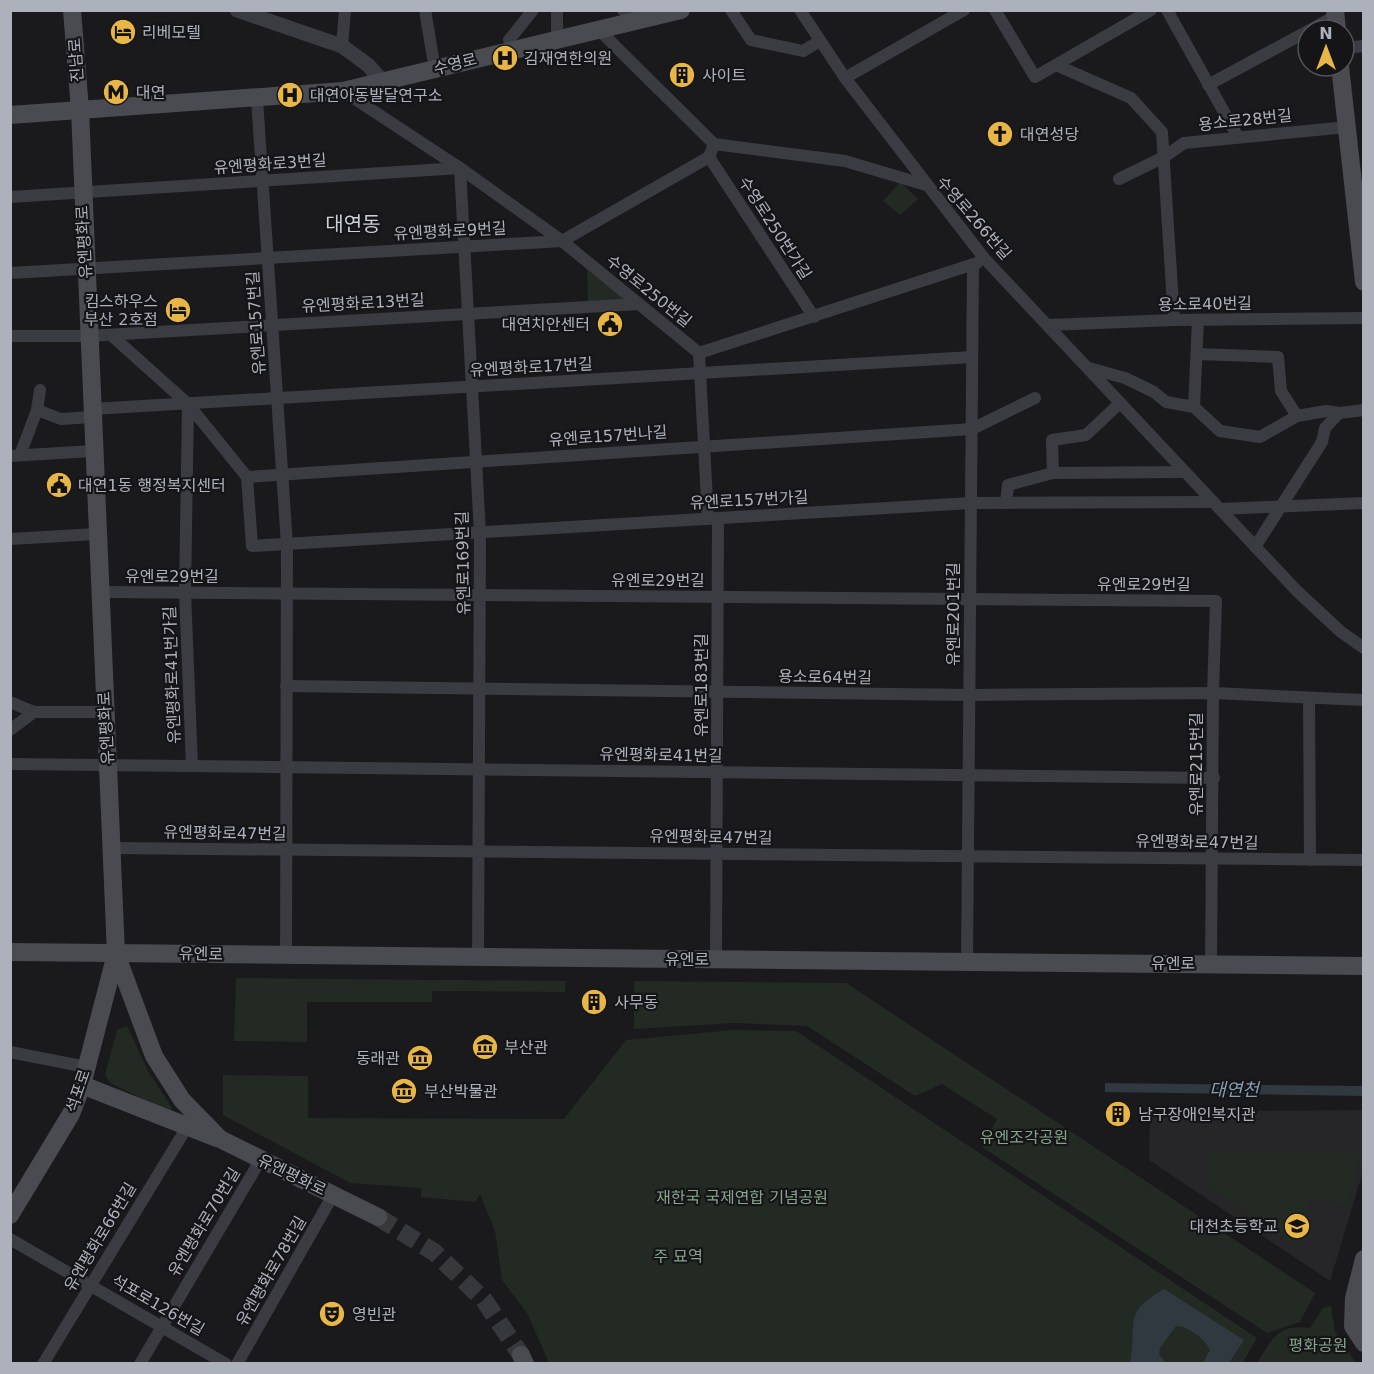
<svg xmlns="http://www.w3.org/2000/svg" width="1374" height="1374" font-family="'DejaVu Sans','Noto Sans KR',sans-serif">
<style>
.built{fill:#262629}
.green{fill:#222a23}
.water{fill:#303840}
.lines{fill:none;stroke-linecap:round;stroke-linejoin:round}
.secondary-tunnel{stroke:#37383c;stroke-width:18;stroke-dasharray:18 9;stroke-linecap:butt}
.minor{stroke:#3b3c41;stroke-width:12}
.tertiary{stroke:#3b3c41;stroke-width:15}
.secondary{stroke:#494b51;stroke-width:18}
.labels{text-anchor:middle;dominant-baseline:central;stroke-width:4.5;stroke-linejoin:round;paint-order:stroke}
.poi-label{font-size:16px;fill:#adb1bb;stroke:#151517;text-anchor:start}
.street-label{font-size:16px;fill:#adb1bb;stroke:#151517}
.park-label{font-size:16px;fill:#86a489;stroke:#151517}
.water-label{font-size:18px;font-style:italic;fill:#879db3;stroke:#151517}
.quarter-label{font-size:20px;fill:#ced0d7;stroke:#151517}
</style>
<rect width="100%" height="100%" fill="#1a1a1c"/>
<path class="built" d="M1363,1110V1171L1330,1281L1149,1160L1150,1112Z"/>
<g class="green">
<path d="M900,182L918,199L900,215L883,201Z"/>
<path d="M587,268L628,301L588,303Z"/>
<path d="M236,978L566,981L565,992L432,991V1002H307V1042L234,1041Z"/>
<path d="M634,981L846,983L1315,1293L1300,1322L1267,1333L982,1147L997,1119L942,1084L915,1096L807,1026L734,1023L634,1029Z"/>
<path d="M127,1026L148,1071L172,1108L170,1112L110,1083L105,1075L117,1030Z"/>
<path d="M733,1030L796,1031L1257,1338L1242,1364L549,1363L527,1313L502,1280L495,1231L480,1194L475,1202L421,1197V1188L350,1183L223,1115V1075L308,1076V1118L564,1119L626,1040Z"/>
<path d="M1208,1152H1360L1348,1205L1311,1199L1298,1248L1207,1185Z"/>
<path d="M1331,1306L1335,1332L1356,1363H1257C1273,1338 1277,1324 1310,1328L1323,1308Z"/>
</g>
<g class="water">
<path d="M1105,1083L1363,1086L1364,1096L1105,1092Z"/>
<path d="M1164,1289L1244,1340L1229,1363H1203L1210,1350C1205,1339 1188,1326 1176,1326L1160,1348L1159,1354L1166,1363H1130C1138,1321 1121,1314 1164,1289Z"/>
</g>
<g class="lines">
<path class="secondary-tunnel" d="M378,1217L434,1252L484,1300L521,1355"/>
<g class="minor">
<path d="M425,10L433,58"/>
<path d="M623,10L628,13"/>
<path d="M731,10L751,40L803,51L820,41"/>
<path d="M800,10L845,78L984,258L1297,591L1341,632L1364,648"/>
<path d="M995,10L1035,77L1151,10"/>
<path d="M1167,10L1238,137"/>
<path d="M1310,30L1335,16"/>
<path d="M600,31L714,144L845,161L926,185"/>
<path d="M509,40L533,10"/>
<path d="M557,40V10"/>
<path d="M342,46L345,10"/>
<path d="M1344,48L1364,46"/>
<path d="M1056,65L1131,98L1162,132L1174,320"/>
<path d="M845,78L964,10"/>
<path d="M1208,85L1308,31"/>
<path d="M343,91L460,168L562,241L699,353"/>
<path d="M257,99L287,545L286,955"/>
<path d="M709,157L814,317"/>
<path d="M1119,179L1164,157L1184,143L1347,127"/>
<path d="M10,197L460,168L480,533L478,957"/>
<path d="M10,273L562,241L709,157L714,144"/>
<path d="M1048,325L1174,320L1364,318"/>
<path d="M111,335L188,404L247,477L252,546L971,503L1213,502"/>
<path d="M10,336H88L639,304"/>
<path d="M699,353L977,263"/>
<path d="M699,353L708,519"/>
<path d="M1198,354L1278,357L1281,391L1297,416"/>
<path d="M1089,368L1125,378L1154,392L1166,402L1194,407L1220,431L1260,437L1297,416L1326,411L1339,413L1364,410"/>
<path d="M188,404L185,592L192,765"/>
<path d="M1194,407L1198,320"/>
<path d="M92,409L972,357"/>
<path d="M37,410L61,419L92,417"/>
<path d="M20,455L37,410L40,390"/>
<path d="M10,456L93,451"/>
<path d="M1053,473L1052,440L1086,435L1120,403"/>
<path d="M247,477L972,429L1035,398"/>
<path d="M1006,503L1008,485L1053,473L1185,472"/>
<path d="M1220,509L1364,503"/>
<path d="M10,539L97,534"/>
<path d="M1255,547L1322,442L1325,428L1339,413"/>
<path d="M100,592L1216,601L1213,693L1211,963"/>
<path d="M286,686L969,695L1213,693L1364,700"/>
<path d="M1309,699L1310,860"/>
<path d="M10,702L34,712H105"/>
<path d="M10,730L34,712"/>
<path d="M10,764L1214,778"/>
<path d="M111,848L1364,860"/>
<path d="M716,959L718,519"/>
<path d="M967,961L973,267"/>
<path d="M10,1052L86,1067"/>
<path d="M10,1239L226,1364"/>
<path d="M43,1364L187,1127"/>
<path d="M140,1364L261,1159"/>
<path d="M237,1364L333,1195"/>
</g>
<path class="tertiary" d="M237,10L342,46L368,65L383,82"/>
<g class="secondary">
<path d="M72,10L80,110L116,954L154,1056L182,1100L220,1139L378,1217"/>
<path d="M1335,10L1337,30"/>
<path d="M1340,66L1364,282"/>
<path d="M10,115L343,91L681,10"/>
<path d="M10,952L1364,966"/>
<path d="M82,1085L217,1138"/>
<path d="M10,1215L71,1114L82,1085L116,954"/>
<path d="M1364,1259L1354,1298L1353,1326L1364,1343"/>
<path d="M521,1355L525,1364"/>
</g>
</g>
<defs>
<g id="hotel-disc" transform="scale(1.35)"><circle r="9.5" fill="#e7b647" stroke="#151517"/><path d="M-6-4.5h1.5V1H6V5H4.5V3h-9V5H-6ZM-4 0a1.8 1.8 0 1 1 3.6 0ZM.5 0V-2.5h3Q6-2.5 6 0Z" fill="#111"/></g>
<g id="hospital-disc" transform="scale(1.35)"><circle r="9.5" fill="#e7b647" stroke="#151517"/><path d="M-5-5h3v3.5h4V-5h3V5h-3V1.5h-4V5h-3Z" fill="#111"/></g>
<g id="building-disc" transform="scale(1.35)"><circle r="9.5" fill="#e7b647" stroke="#151517"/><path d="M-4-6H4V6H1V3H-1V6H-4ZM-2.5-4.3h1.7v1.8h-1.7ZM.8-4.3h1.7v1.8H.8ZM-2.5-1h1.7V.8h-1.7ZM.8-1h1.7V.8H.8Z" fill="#111"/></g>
<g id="metro-disc" transform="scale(1.35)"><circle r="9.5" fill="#e7b647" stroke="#151517"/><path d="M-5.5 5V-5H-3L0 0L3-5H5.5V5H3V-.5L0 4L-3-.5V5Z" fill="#111"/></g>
<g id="church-disc" transform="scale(1.35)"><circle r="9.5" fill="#e7b647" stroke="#151517"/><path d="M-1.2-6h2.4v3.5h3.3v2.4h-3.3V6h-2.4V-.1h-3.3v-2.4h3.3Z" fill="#111"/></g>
<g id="civic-disc" transform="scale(1.35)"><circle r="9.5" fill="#e7b647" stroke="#151517"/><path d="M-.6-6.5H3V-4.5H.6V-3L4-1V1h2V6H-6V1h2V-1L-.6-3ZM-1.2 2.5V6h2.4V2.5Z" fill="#111"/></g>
<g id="museum-disc" transform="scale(1.35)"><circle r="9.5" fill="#e7b647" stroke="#151517"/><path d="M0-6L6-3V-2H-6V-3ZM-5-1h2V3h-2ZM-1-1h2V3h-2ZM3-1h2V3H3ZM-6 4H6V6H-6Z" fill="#111"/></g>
<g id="school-disc" transform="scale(1.35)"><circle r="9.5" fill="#e7b647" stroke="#151517"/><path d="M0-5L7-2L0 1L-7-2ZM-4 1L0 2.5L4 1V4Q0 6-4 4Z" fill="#111"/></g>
<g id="theatre-disc" transform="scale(1.35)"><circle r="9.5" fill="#e7b647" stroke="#151517"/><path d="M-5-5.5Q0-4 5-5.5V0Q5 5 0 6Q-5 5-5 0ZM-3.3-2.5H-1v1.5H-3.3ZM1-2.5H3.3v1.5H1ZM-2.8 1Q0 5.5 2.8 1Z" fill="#111"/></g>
</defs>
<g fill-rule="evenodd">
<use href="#hotel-disc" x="123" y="32"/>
<use href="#hospital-disc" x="505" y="58"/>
<use href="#building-disc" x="682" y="75"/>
<use href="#metro-disc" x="116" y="92"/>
<use href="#hospital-disc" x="290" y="95"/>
<use href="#church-disc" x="1000" y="134"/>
<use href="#hotel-disc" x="178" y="310"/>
<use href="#civic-disc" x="610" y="324"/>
<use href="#civic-disc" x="59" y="485"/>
<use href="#building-disc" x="594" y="1002"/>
<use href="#museum-disc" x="485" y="1047"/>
<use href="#museum-disc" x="420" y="1058"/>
<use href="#museum-disc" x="404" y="1091"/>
<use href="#building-disc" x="1118" y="1114"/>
<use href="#school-disc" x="1297" y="1226"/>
<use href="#theatre-disc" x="332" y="1314"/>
</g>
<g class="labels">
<g class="poi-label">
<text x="142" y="32">리베모텔</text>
<text x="524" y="58">김재연한의원</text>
<text x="702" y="75">사이트</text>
<text x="136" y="92">대연</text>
<text x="310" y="95">대연아동발달연구소</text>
<text x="1020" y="134">대연성당</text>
<text x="158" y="301" text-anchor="end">킴스하우스<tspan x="158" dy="18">부산 2호점</tspan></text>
<text x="590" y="324" text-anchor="end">대연치안센터</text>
<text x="78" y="485">대연1동 행정복지센터</text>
<text x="614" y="1002">사무동</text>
<text x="504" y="1047">부산관</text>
<text x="400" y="1058" text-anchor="end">동래관</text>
<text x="424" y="1091">부산박물관</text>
<text x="1138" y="1114">남구장애인복지관</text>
<text x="1278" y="1226" text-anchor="end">대천초등학교</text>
<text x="352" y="1314">영빈관</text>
</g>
<g class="street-label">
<text transform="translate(76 60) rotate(-94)">진남로</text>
<text transform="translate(455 64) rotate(-14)">수영로</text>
<text transform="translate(1245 120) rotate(-6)">용소로28번길</text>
<text transform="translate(270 164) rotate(-4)">유엔평화로3번길</text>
<text transform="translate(974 218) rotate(49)">수영로266번길</text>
<text transform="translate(775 228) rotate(57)">수영로250번가길</text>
<text transform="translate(450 231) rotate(-3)">유엔평화로9번길</text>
<text transform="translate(84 242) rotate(-93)">유엔평화로</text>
<text transform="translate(649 291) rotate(39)">수영로250번길</text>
<text transform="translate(363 303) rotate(-3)">유엔평화로13번길</text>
<text transform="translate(1205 304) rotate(-1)">용소로40번길</text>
<text transform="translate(256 323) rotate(-94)">유엔로157번길</text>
<text transform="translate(531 367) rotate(-3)">유엔평화로17번길</text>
<text transform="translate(608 436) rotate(-4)">유엔로157번나길</text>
<text transform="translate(749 500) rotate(-3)">유엔로157번가길</text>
<text transform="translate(463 563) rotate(-91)">유엔로169번길</text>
<text x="172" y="576">유엔로29번길</text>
<text x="658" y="580">유엔로29번길</text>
<text x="1144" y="584">유엔로29번길</text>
<text transform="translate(953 614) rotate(-90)">유엔로201번길</text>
<text transform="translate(172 675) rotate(-92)">유엔평화로41번가길</text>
<text transform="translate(825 677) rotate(1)">용소로64번길</text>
<text transform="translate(701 685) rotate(-90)">유엔로183번길</text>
<text transform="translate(106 728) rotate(-93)">유엔평화로</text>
<text transform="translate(661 755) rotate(1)">유엔평화로41번길</text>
<text transform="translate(1196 764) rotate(-90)">유엔로215번길</text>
<text transform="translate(225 833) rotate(1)">유엔평화로47번길</text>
<text transform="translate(711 837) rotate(1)">유엔평화로47번길</text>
<text transform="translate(1197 842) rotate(1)">유엔평화로47번길</text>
<text transform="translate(201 954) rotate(1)">유엔로</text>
<text x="687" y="959">유엔로</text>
<text x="1173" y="963">유엔로</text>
<text transform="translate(78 1091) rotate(-71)">석포로</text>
<text transform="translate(292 1175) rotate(26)">유엔평화로</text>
<text transform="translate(204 1222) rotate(-59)">유엔평화로70번길</text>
<text transform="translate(100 1237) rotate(-59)">유엔평화로66번길</text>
<text transform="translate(271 1271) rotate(-60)">유엔평화로78번길</text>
<text transform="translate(158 1305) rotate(30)">석포로126번길</text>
</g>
<g class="park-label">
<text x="1024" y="1137">유엔조각공원</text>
<text x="742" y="1197">재한국 국제연합 기념공원</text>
<text x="678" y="1256">주 묘역</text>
<text x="1318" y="1345">평화공원</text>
</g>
<g class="water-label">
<text x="1234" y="1089">대연천</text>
</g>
<g class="quarter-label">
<text x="353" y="224">대연동</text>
</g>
</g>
<rect width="1374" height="1374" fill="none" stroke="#adb1bb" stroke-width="24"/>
<g transform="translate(1326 48)"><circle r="28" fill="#151517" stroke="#525359" stroke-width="1.5"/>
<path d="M0-4.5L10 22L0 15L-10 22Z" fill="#e7b647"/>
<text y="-9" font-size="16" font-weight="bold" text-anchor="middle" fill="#adb1bb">N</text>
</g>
</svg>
